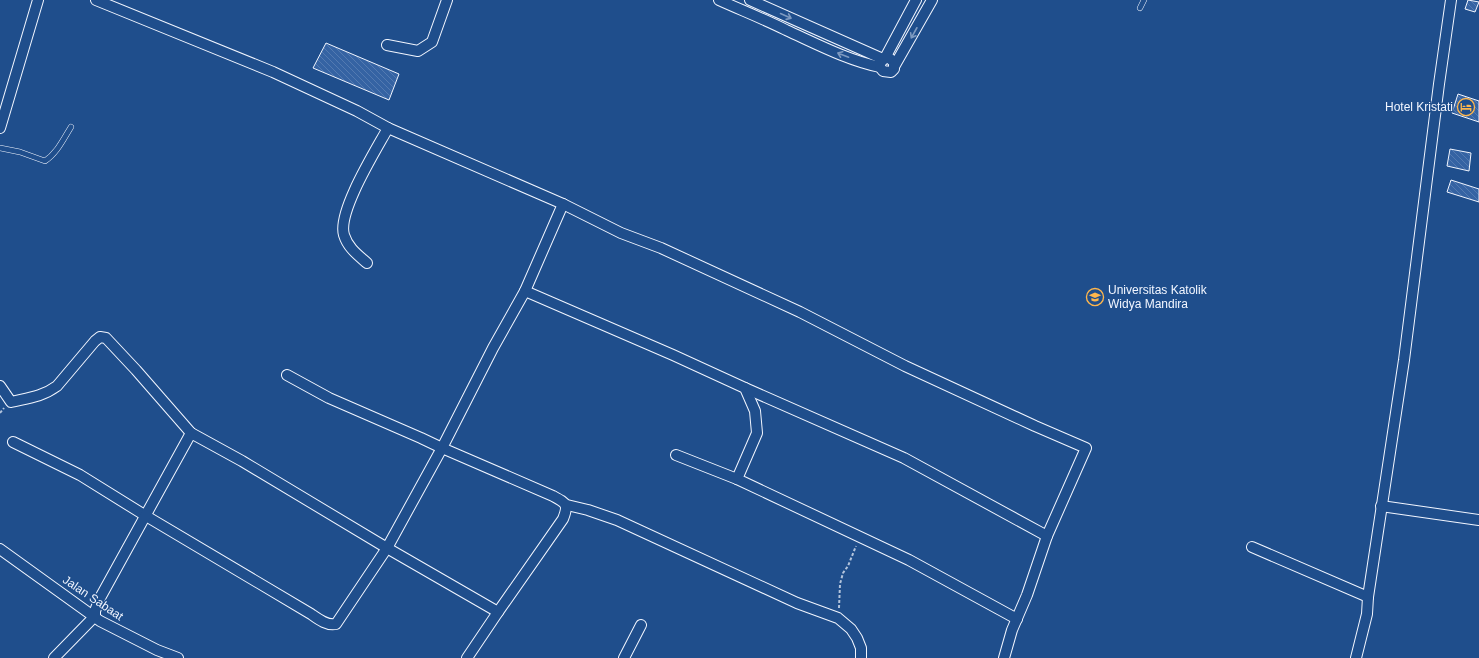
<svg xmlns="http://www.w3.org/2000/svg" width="1479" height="658" font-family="Arial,sans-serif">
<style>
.building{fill:url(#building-back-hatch);stroke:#f2f6ff}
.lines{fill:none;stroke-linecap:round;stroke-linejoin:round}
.service-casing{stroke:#f2f6ff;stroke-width:6}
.minor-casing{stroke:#f2f6ff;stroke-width:12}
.path{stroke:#b3c4dc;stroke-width:2;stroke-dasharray:3 2;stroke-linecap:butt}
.service{stroke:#1f4e8c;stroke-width:5}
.minor{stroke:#1f4e8c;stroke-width:10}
.oneway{stroke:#7e9ac0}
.labels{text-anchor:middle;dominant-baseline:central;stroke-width:3;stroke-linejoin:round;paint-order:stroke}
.poi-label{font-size:12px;fill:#f2f6ff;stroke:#1f4e8c;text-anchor:end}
.street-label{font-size:12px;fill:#f2f6ff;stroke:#1f4e8c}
</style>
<defs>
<pattern id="building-back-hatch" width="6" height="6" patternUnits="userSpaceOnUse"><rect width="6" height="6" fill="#3563a3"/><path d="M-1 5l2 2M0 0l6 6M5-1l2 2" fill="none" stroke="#537ab1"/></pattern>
</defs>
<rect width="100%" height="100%" fill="#1f4e8c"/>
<g class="building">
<path d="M1468,0L1479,2L1475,12L1465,9Z"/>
<path d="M326,43L399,74L389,100L313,68Z"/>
<path d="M1458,94L1479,101V122L1452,113Z"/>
<path d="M1450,149L1471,153L1469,171L1447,166Z"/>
<path d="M1451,180L1479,189V202L1447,192Z"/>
</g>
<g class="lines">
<g class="service-casing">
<g id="service">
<path d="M1140,8L1144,0"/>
<path d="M0,148L20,152L45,161C57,153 63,140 71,127"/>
</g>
</g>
<g class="minor-casing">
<g id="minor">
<path d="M96,0L273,72L357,111L388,128L563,204L621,233L661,248L800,312L905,366L1035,426L1086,448L1047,536L1027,595L1012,630L1004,658"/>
<path d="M719,0C741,10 764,19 786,30C817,44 847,60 880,67"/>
<path d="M750,0L883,59"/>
<path d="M387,45L418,51L432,42L447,0"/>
<path d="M885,58H889L894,62V69L891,72L883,71L880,67V63L885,58L916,0"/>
<path d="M895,65L932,0"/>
<path d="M0,128L38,0"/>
<path d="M367,263C358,255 348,248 344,235C337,212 376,150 388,128"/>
<path d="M525,291L673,355L745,388L755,411L757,433L737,479L909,560L1017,619"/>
<path d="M0,386L11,402C28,398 42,397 57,386L95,341L100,337L106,338L136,370L191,433L242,461L387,548L498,612L467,658"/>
<path d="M745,388L904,458L1047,536"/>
<path d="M13,442L80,475L146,516L311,614C318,619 327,626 336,624L387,548L442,448L421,438L329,398L287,375"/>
<path d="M676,455L737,479"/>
<path d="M567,505L588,510L617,520L797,603L838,618L851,629L857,638L861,648V658"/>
<path d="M1381,506L1479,520"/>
<path d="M1252,547L1368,597"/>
<path d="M0,549L100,621L157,650L178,658"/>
<path d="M498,612L563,519C569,504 566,503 553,496L442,448L493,348L525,291L563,204"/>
<path d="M54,658L95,616V611L100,598L191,433"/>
<path d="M624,658L641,625"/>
<path d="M1356,658L1367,614L1368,597L1404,360L1439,84L1451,0"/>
</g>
</g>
<g class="path">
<path d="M0,413L4,408"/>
<path d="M839,608L840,584L843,573L848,566L856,546"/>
</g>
<use href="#service" class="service"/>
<use href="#minor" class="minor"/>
</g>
<defs><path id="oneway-shaft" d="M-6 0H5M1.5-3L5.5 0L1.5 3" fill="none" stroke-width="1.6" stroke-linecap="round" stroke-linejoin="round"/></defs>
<g class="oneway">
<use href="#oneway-shaft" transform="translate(786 16) rotate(24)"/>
<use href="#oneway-shaft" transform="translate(914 33) rotate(119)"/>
<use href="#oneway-shaft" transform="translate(843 55) rotate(-159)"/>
</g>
<defs>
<g id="hotel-ring" transform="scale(0.9)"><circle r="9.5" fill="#1f4e8c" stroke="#ffb74d" stroke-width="1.5"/><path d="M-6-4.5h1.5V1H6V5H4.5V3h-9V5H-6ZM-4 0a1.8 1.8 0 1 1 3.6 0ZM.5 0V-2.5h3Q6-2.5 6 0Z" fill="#ffb74d"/></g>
<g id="university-ring" transform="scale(0.9)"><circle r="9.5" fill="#1f4e8c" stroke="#ffb74d" stroke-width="1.5"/><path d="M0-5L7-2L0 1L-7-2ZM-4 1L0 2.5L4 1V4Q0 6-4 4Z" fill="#ffb74d"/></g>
</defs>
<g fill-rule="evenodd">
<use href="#hotel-ring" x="1466" y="107"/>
<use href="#university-ring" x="1095" y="297"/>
</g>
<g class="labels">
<g class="poi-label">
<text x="1453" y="107">Hotel Kristati</text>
<text x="1108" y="290" text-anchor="start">Universitas Katolik<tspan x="1108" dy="14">Widya Mandira</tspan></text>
</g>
<g class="street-label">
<text transform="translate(93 598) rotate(34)">Jalan Sabaat</text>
</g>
</g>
</svg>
